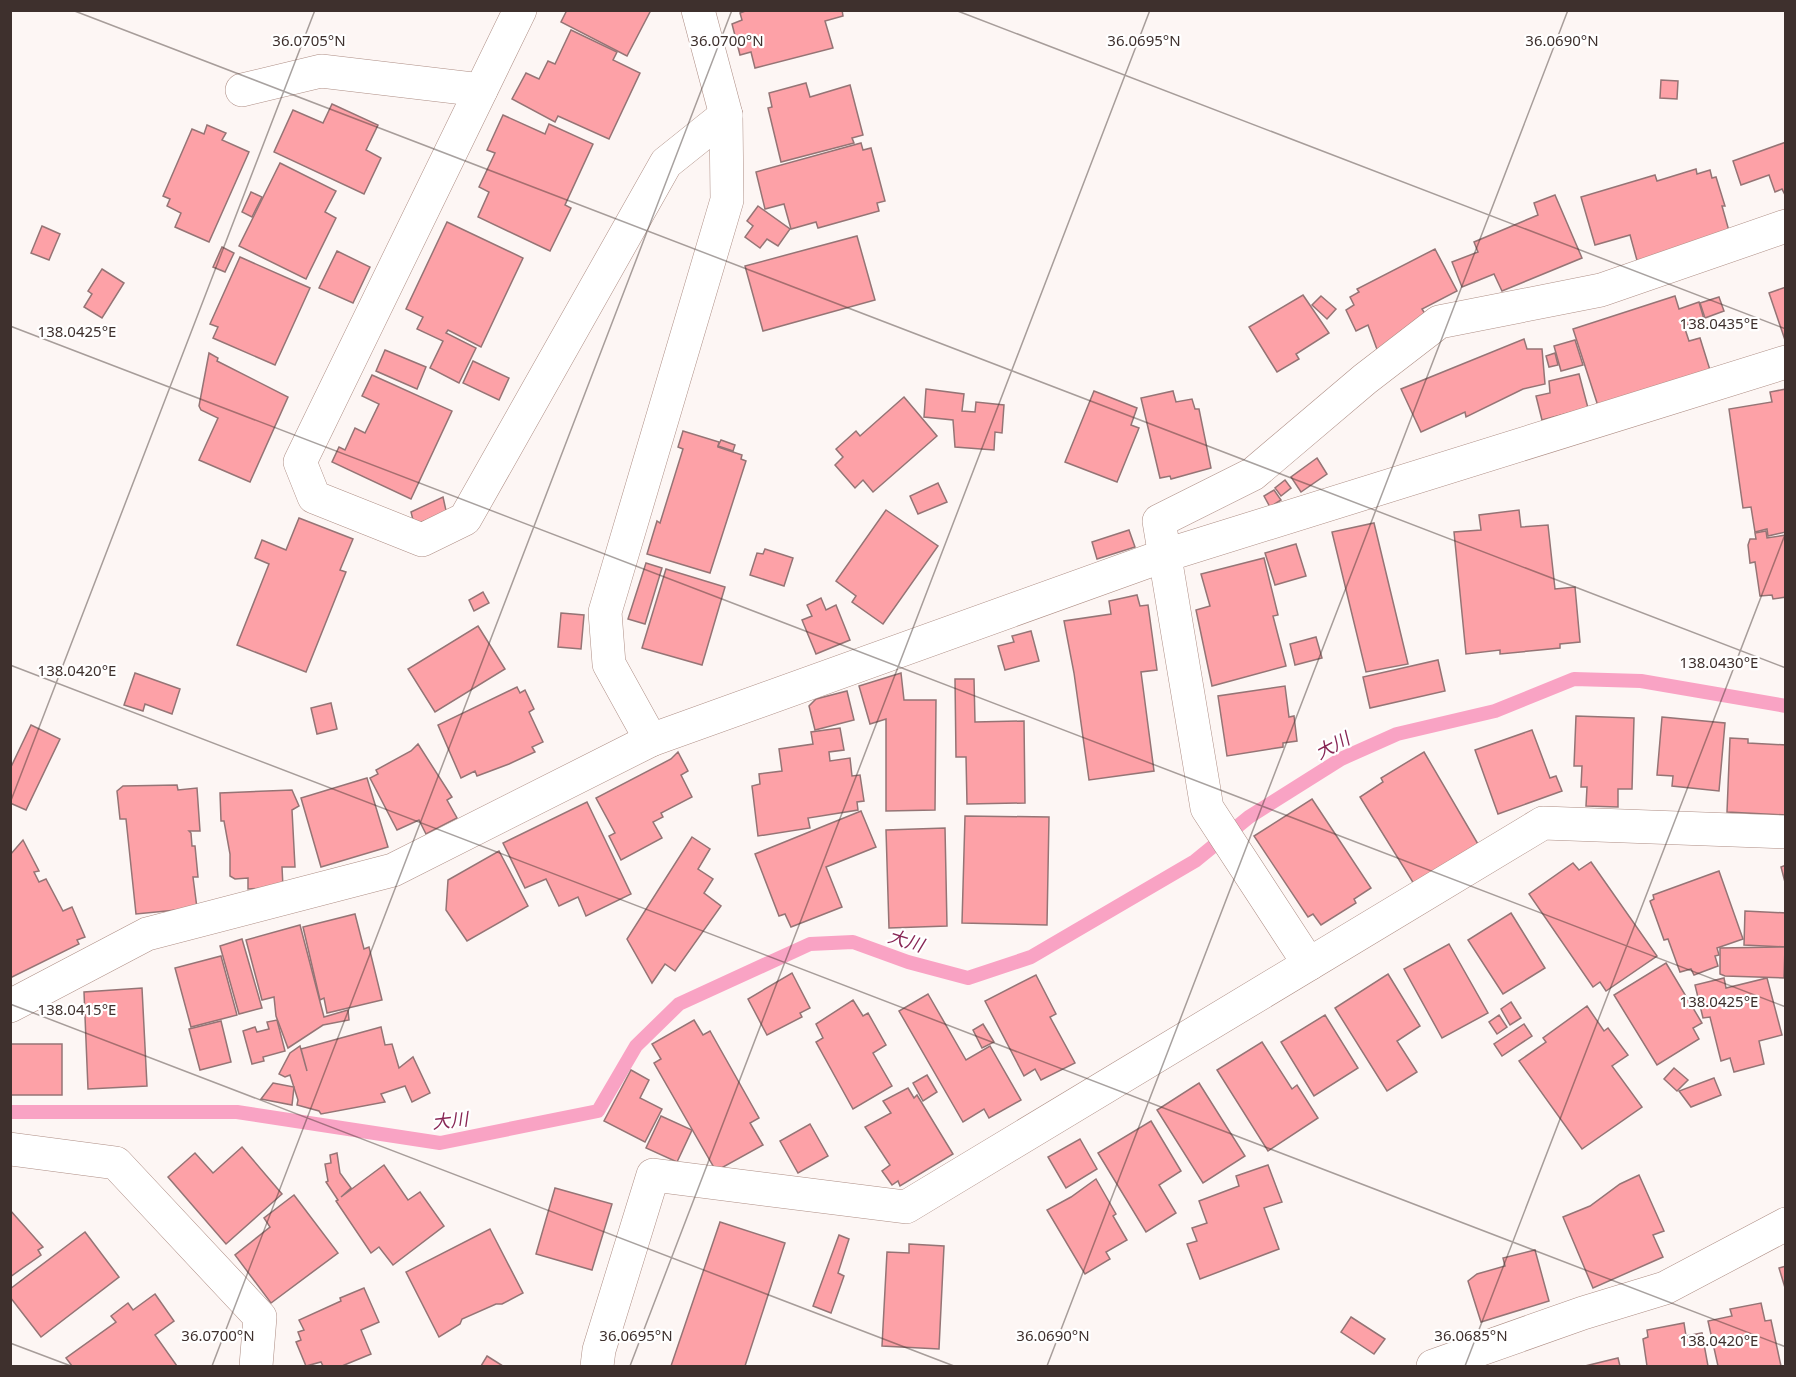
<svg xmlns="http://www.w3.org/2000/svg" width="1796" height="1377" font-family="'Noto Sans','Noto Sans JP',sans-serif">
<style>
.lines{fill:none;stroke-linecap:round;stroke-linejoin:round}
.stream{stroke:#f9a3c4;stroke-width:14}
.building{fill:#fda1a7;stroke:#957475;stroke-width:1.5}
.minor-casing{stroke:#ae8e85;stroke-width:34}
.minor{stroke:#fff;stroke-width:33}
.ticks{fill:none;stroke:#3e302d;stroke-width:1.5;stroke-opacity:0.45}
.labels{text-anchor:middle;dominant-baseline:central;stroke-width:4.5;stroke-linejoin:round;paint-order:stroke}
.water-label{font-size:18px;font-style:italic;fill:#882655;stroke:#fff}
.ticks-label{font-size:15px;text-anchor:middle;fill:#3e302d;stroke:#fff;stroke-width:4.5;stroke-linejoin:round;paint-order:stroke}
</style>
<rect width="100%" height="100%" fill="#fdf6f4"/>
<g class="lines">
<path class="stream" d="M10,1112H237L440,1143L598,1111L636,1046L679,1004L810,944L853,942L908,962L968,978L1031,957L1195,861L1249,817L1341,759L1397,734L1495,711L1574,679L1641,681L1786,706"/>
</g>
<g class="building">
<path d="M567,10H651L627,56L561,22Z"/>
<path d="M748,10H842L843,16L825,21L833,48L755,68L751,52L740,55L732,24L742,20L740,13Z"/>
<path d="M571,30L617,52L613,60L640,73L609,139L558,116L555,122L512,99L526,73L539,79L548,61L555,64Z"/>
<path d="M1661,80L1678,81L1677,99L1660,98Z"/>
<path d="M806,83L810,97L850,85L863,135L852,138L854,143L781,162L768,108L772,107L769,93Z"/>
<path d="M332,104L378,125L366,150L381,158L364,194L274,152L293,110L323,123Z"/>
<path d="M503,115L545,134L549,124L593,144L565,205L571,208L550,251L478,217L489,192L479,187L495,153L487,150Z"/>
<path d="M207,125L226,133L222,140L249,152L209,242L175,227L181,213L167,206L170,199L163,196L192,129L204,134Z"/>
<path d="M1786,142V197L1782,189L1775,192L1769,175L1741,185L1733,161Z"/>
<path d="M861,143L863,150L871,148L885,201L877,203L879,211L818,228L816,222L791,229L784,204L765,209L756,172Z"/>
<path d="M280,163L336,191L325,212L336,218L306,279L239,246Z"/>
<path d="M1696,169L1697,174L1710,170L1712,178L1716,177L1725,206H1722L1729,231L1638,264L1630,235L1595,245L1581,197L1655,175L1657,181Z"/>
<path d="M251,192L262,197L252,217L242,212Z"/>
<path d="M1555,195L1582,258L1502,291L1494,274L1462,287L1452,262L1478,252L1474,242L1538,215L1534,203Z"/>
<path d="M758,206L790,229L778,246L767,239L760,248L745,237L753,226L747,221Z"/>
<path d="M447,222L523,258L481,347L448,330L446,333L476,348L459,383L430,368L443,341L417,329L423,317L406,309Z"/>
<path d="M42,226L60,234L49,260L31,253Z"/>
<path d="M857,236L875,300L763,331L745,266Z"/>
<path d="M222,247L234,253L225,272L213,267Z"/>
<path d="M1435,249L1457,291L1422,309L1427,317L1401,331L1403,334L1378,352L1368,325L1356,331L1346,310L1354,305L1350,297L1359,292L1357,289Z"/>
<path d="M337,251L370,267L353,303L319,288Z"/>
<path d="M240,257L310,288L275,365L213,338L218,327L210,324Z"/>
<path d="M102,269L124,283L102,318L84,307L92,294L88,291Z"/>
<path d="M1786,287V343L1769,293Z"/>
<path d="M1303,295L1329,333L1296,354L1299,359L1277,372L1249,327Z"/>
<path d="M1321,296L1336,309L1327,319L1312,305Z"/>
<path d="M1675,296L1679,309L1699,302L1704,319L1684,326L1689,341L1700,338L1710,370L1598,406L1573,329Z"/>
<path d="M1719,297L1724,311L1705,318L1700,303Z"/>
<path d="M1524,339L1527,349H1542L1545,384L1523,389L1466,417L1465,412L1421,432L1401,389Z"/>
<path d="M1575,340L1583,365L1561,371L1554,346Z"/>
<path d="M385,350L426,367L417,389L376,371Z"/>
<path d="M209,353L218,358L217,361L288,397L250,482L199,460L218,418L201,410L199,406Z"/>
<path d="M1555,353L1558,365L1549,367L1546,356Z"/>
<path d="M473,361L509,378L499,400L463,383Z"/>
<path d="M1579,374L1588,408L1542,420L1536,396L1550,393L1549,381Z"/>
<path d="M372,375L452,411L411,499L332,462L339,447L345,450L355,428L365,433L379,404L362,396Z"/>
<path d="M926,389L964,394L962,411L975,412L976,402L1004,405L1002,433L995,432L994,450L955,447L953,420L924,417Z"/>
<path d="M1786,389V532L1768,536L1767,529L1755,532L1751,507L1743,508L1729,409L1772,402L1770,392Z"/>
<path d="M1094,391L1137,408L1131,425L1139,428L1117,482L1065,462Z"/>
<path d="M1173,391L1176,402L1192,399L1195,409H1199L1211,468L1171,479L1170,476L1160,478L1141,398Z"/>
<path d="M904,397L937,436L873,492L863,480L855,488L835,465L843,457L836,449L856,431L860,436Z"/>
<path d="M683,431L719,442L718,447L742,455L741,459L746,461L710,573L647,554L657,521L660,523L683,449L678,447Z"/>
<path d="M721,440L735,445L733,451L718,446Z"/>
<path d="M1317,458L1327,474L1301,492L1291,477Z"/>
<path d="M1285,480L1291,488L1281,496L1275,488Z"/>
<path d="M938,483L947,502L918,514L910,496Z"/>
<path d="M1274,490L1281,500L1270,507L1264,496Z"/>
<path d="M443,497L447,515L414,524L411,512Z"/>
<path d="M886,510L938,546L883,624L852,602L856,596L836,581Z"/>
<path d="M1519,510L1521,527L1548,525L1555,589L1575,587L1580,642L1560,644V648L1500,654V650L1466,654L1454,532L1481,530L1479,515Z"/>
<path d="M299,518L353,539L340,570L346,572L306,672L237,645L269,564L255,558L262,540L286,550Z"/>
<path d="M1374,523L1408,664L1366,672L1332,532Z"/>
<path d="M1129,530L1135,547L1097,559L1092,542Z"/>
<path d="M1766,531L1767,538L1786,535V597L1773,599L1772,595L1760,596L1755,562L1750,563L1748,545L1750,539H1756L1755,533Z"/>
<path d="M1296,544L1306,576L1275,585L1265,553Z"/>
<path d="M765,549L793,558L784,586L750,575L757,553L763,554Z"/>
<path d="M1264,558L1278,615L1273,616L1286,666L1212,686L1196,610L1210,606L1201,574Z"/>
<path d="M646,563L662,568L645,624L628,619Z"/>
<path d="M666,569L725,587L702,665L642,648Z"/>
<path d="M483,592L489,603L474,611L469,600Z"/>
<path d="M1137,595L1140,606L1148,605L1157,670L1141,672L1154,771L1089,780L1074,673L1064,621L1111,614L1109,601Z"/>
<path d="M821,598L826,610L836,605L850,640L816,654L802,620L812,616L807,605Z"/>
<path d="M561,613L584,615L581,649L558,647Z"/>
<path d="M478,626L505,669L435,712L408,669Z"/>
<path d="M1031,631L1039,661L1005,670L998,646L1014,642L1012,636Z"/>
<path d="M1316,637L1322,658L1295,665L1290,644Z"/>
<path d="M1438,660L1445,691L1370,708L1363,677Z"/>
<path d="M135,673L180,689L172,714L145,704L143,711L124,705Z"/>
<path d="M901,673L904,700H936L935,810L886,811V719L870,724L859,686Z"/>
<path d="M955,679H974L975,722L1024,721L1025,803L967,804L966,757H956Z"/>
<path d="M1285,686L1289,717L1294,716L1297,741L1283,743V747L1227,756L1218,696Z"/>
<path d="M517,687L520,693L525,690L534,709L529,712L543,742L532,747L535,752L509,764L477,776L475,771L461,778L438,725Z"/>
<path d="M847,691L854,720L815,730L809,706L816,699Z"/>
<path d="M331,703L337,729L317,734L311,708Z"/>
<path d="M1576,716L1634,718L1632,789H1618V807L1586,806L1587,787H1581L1582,766H1574Z"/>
<path d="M1662,717L1725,723L1719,791L1672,786L1673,776L1657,775Z"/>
<path d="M31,725L60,739L26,810L10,803V769Z"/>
<path d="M840,728L844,750L829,752L830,761L850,758L852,776L860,775L864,801L857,802L858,810L808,818L810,828L758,836L752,786L760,784L759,774L782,771L779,749L813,744L811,732Z"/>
<path d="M1532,730L1550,778L1556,776L1562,791L1498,814L1475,750Z"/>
<path d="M1730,738L1748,739V743L1786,745V815L1727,812Z"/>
<path d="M418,744L452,797L447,800L457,818L426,834L419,820L397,830L370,778L378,774L376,770L411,751Z"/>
<path d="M678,752L688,771L681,775L692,797L661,813L663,817L653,822L662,838L621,860L609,836L615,833L596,798L671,759Z"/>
<path d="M1424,752L1478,844L1414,884L1360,797L1383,782L1381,778Z"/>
<path d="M367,778L388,847L321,867L301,798Z"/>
<path d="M177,785L178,790L197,788L200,831H189L191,833L192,846H195L198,877H193L197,908L136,914L126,819H120L117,791L123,786Z"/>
<path d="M292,790L299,806L292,810L295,867H282L283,887L248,889V878L235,879L230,876V854L224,821H221L220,793Z"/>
<path d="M1312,799L1371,888L1354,899L1356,903L1321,925L1313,914L1308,917L1254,836Z"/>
<path d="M587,802L631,894L586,916L578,897L559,906L546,879L525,888L503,843Z"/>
<path d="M861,811L876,847L826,867L842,907L791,927L785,914L779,916L755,854Z"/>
<path d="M965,816L1049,817L1047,925L962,923Z"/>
<path d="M945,828L947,926L889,928L886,830Z"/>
<path d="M692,837L710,849L698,869L713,879L704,893L721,906L675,971L665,964L652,983L627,939Z"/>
<path d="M23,840L39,871L34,872L39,882L46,879L63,911L72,907L85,937L77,940L79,944L10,978V855Z"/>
<path d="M499,851L528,906L467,941L446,910L448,880Z"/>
<path d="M1591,862L1657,956L1606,991L1600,982L1593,987L1529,894L1573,863L1579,870Z"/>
<path d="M1786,865V886L1781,867Z"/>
<path d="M1719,871L1743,939L1717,948L1719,955L1715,956L1718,966L1694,975L1691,969L1680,972L1668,939L1664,940L1650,901L1654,899L1653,895Z"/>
<path d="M1745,911L1786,913V947L1744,945Z"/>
<path d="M1511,913L1545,968L1503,994L1468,940Z"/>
<path d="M355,914L364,949L369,947L382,1000L327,1013L324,998L320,1000L303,927Z"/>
<path d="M300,925L324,1017L348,1010L349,1020L323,1025L288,1048L276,1016L274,997L262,1000L246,940Z"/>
<path d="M242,939L262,1008L239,1014L220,946Z"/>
<path d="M1449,944L1488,1013L1442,1038L1404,969Z"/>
<path d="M1785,947L1784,978L1725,976L1720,974V948Z"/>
<path d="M221,956L237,1015L191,1027L175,968Z"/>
<path d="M1666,963L1702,1023L1693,1028L1699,1039L1657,1065L1614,995Z"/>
<path d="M792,973L810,1008L800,1013L802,1017L767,1035L748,999Z"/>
<path d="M1388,974L1420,1026L1397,1041L1417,1072L1387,1091L1335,1008Z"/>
<path d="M1036,975L1056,1014L1050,1017L1075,1063L1041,1080L1035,1069L1024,1076L985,1001Z"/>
<path d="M1724,978L1726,988L1767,978L1782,1035L1759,1041L1764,1064L1734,1072L1730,1058L1721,1061L1710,1017L1703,1018L1695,985Z"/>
<path d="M142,988L147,1086L88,1089L84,992Z"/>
<path d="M928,994L966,1060L990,1046L1021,1100L989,1118L984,1109L963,1122L899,1011Z"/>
<path d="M853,1000L863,1016L868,1013L886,1045L873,1053L892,1086L853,1109L816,1042L823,1038L816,1024Z"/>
<path d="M1511,1002L1521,1018L1510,1025L1501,1009Z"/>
<path d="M1587,1006L1604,1031L1608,1028L1628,1055L1612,1066L1642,1107L1582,1149L1519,1061L1546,1042L1543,1038Z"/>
<path d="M1325,1015L1358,1068L1314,1096L1281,1042Z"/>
<path d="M1499,1015L1507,1027L1497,1034L1489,1022Z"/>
<path d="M277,1020L285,1051L263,1057L264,1061L252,1064L243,1031L255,1027L257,1032L269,1029L267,1022Z"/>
<path d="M694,1020L703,1035L710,1031L759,1118L750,1123L763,1145L716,1171L654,1063L661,1059L652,1044Z"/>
<path d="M221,1021L231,1062L200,1070L189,1029Z"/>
<path d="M983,1024L994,1042L982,1048L973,1030Z"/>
<path d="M1524,1024L1532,1036L1502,1056L1494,1044Z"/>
<path d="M381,1027L385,1045L392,1044L399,1068L413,1057L430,1093L412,1102L405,1086L381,1094L385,1102L321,1114L319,1111L297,1105L298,1100L290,1075L285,1077L279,1074L290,1053L300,1046L307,1071L301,1049Z"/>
<path d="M1262,1042L1292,1089L1297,1085L1318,1118L1268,1151L1217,1070Z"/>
<rect x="10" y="1044" width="52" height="51"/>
<path d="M1674,1068L1688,1080L1677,1091L1664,1079Z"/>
<path d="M631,1070L649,1080L640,1098L662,1109L645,1142L604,1121Z"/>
<path d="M927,1075L937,1092L923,1101L913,1083Z"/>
<path d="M1714,1078L1721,1095L1691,1107L1679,1091Z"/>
<path d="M273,1083L294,1087L292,1105L261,1099Z"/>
<path d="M1199,1083L1245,1156L1203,1183L1157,1110Z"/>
<path d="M908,1088L914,1098L917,1095L953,1154L900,1186L898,1181L892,1185L882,1171L890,1165L865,1127L891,1113L883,1101Z"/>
<path d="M661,1116L692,1130L677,1162L646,1148Z"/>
<path d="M1151,1121L1181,1171L1159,1185L1176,1213L1146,1232L1098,1153Z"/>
<path d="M810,1124L828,1156L798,1173L780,1141Z"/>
<path d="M1080,1139L1097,1169L1066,1188L1048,1157Z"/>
<path d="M242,1147L282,1194L226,1244L168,1177L195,1153L213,1173Z"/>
<path d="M337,1153L340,1173L351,1188L341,1197L384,1165L408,1200L420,1192L444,1226L393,1265L379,1247L371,1253L336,1201L338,1200L326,1182L328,1181L325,1164L331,1163L330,1155Z"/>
<path d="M1268,1165L1282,1202L1264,1208L1279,1249L1200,1279L1187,1244L1197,1241L1192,1228L1207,1223L1199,1201L1239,1186L1236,1176Z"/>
<path d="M1639,1175L1664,1231L1653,1235L1663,1257L1593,1288L1563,1217L1590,1206L1620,1184Z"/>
<path d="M1096,1179L1116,1214L1113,1216L1127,1240L1106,1252L1110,1259L1085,1274L1047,1210L1071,1197Z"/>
<path d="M555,1188L612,1204L592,1270L536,1254Z"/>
<path d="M294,1195L338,1253L271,1303L235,1255L270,1227L264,1218Z"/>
<path d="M10,1210L43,1247L38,1250L41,1255L10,1277Z"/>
<path d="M720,1222L785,1243L745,1366H671Z"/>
<path d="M490,1229L523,1293L502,1304H496L462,1319L460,1324L439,1337L406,1272Z"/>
<path d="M85,1232L119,1277L41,1337L10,1297V1289Z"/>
<path d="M839,1235L849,1239L838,1273L844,1276L831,1313L813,1306Z"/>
<path d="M909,1244L944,1246L939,1349L882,1346L887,1252L909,1253Z"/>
<path d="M1535,1250L1549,1301L1481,1322L1468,1281L1477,1274L1505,1266L1503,1258Z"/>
<path d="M1786,1266V1291L1779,1268Z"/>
<path d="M364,1288L379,1322L361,1330L371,1354L342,1366H323L321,1362L306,1366L296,1342L301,1340L298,1332L304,1330L299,1320L341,1301L340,1298Z"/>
<path d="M155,1294L174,1321L155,1335L177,1366H72L66,1358L116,1322L111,1316L128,1303L133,1310Z"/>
<path d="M1761,1303L1765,1321L1771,1320L1781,1366H1718L1708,1321L1732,1316L1730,1309Z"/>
<path d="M1351,1317L1385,1339L1374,1354L1341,1332Z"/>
<path d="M1684,1323L1686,1336L1702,1333L1708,1366H1647L1643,1339L1648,1337L1647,1330Z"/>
<path d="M487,1356L503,1366H481Z"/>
<path d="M1618,1358L1620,1366H1585Z"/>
</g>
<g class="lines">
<g class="minor-casing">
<g id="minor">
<path d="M520,10L300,462L314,497L422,540L465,519L666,163L726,115"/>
<path d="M242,90L321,71L481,90"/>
<path d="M651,740L609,664L605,612L727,200L726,115L698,10"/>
<path d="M1309,964L1207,808L1159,521L1253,474L1365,379L1439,322L1601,290L1786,226"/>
<path d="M10,1006L147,934L393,870L651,740L1163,556L1786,362"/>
<path d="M10,1149L116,1163L260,1317L256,1366"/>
<path d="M597,1366L599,1350L653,1175L906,1207L1543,823L1786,832"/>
<path d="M1433,1366L1583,1313L1665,1288L1786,1224"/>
</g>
</g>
<use href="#minor" class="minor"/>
</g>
<path class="ticks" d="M72,10L1786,668M955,10L1786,329M10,326L1786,1007M10,665L1786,1347M10,803L315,10M10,1004L954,1366M10,1343L71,1366M212,1366L732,10M630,1366L1150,10M1047,1366L1568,10M1465,1366L1786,532"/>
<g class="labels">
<g class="water-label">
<text transform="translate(1332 745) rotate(-28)">大川</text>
<text transform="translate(906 940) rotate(17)">大川</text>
<text transform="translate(450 1120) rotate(-6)">大川</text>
</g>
</g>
<g class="ticks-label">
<text x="309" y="46">36.0705°N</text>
<text x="727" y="46">36.0700°N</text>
<text x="1144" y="46">36.0695°N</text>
<text x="1562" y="46">36.0690°N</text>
<text x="1719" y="329">138.0435°E</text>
<text x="77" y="337">138.0425°E</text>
<text x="1719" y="668">138.0430°E</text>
<text x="77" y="676">138.0420°E</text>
<text x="1719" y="1007">138.0425°E</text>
<text x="77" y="1015">138.0415°E</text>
<text x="218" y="1341">36.0700°N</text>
<text x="636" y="1341">36.0695°N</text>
<text x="1053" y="1341">36.0690°N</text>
<text x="1471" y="1341">36.0685°N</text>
<text x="1719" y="1346">138.0420°E</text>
</g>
<rect width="1796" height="1377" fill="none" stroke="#3e302d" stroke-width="24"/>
</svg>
